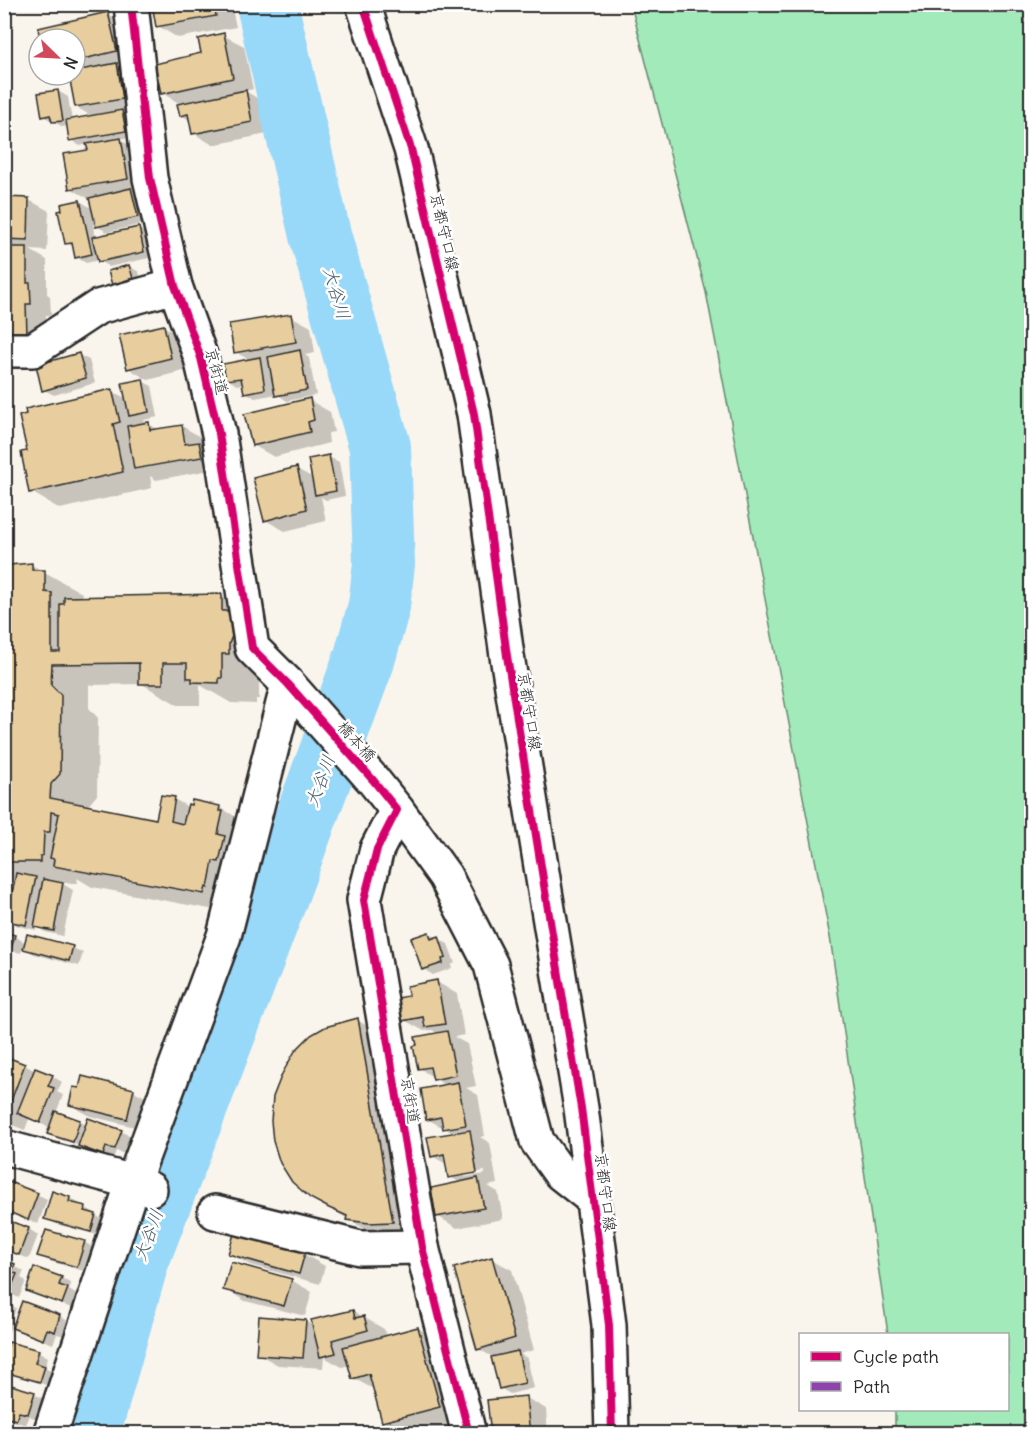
<svg xmlns="http://www.w3.org/2000/svg" width="1036" height="1438" font-family="Delius,'Klee One',sans-serif">
<style>
.green{fill:#a2eab9;stroke:#668a72;stroke-width:1.5}
.shadow{fill:#0003;fill-rule:evenodd}
.lines{fill:none;stroke-linecap:round;stroke-linejoin:round}
.river{stroke:#98d8f9;stroke-width:62}
.building{fill:#e8ce9e;stroke:#2b2b2b;stroke-width:1.5}
.street-casing{stroke:#2b2b2b;stroke-width:38}
.primary-casing{stroke:#2b2b2b;stroke-width:38}
.street{stroke:#fff;stroke-width:33}
.primary{stroke:#fff;stroke-width:33}
.quiet{stroke:#8e44ad;stroke-width:6;stroke-dasharray:12 6;stroke-linecap:butt}
.cycleway-casing{stroke:#fff;stroke-width:11}
.cycleway{stroke:#d6006c;stroke-width:8}
.labels{text-anchor:middle;dominant-baseline:central;stroke-width:5;stroke-linejoin:round;paint-order:stroke}
.street-label{font-size:16px;fill:#2b2b2b;stroke:#fff}
.water-label{font-size:18px;font-style:italic;fill:#4c5f69;stroke:#fff}
</style>
<rect width="100%" height="100%" fill="#faf5ec"/>
<filter id="ink" filterUnits="userSpaceOnUse"><feTurbulence type="fractalNoise" baseFrequency=".0167" numOctaves="2"/><feDisplacementMap in="SourceGraphic" scale="12" xChannelSelector="R" yChannelSelector="G"/><feConvolveMatrix kernelMatrix="1 2 1 2 8 2 1 2 1" color-interpolation-filters="sRGB"/></filter>
<g filter="url(#ink)">
<path class="green" d="M631,5H1031V1433H895V1410H1008V1334H888L830,937L706,292Z"/>
<g class="shadow">
<path d="M154,4H231L236,27L178,38L158,26Z"/>
<path d="M108,14L128,25L137,62L119,66L136,76L143,110L124,113L132,117L135,136L119,139L141,152L147,190L135,192L141,195L147,223L107,232L93,224L96,238L139,229L149,235L153,257L109,267L99,260L86,263L76,257L74,247L67,243L80,201L93,209L91,200L70,188L90,151L88,144L80,146L71,140L68,126L63,127L43,116L58,91L68,97L72,121L93,117L76,107L70,75H75V73L85,71L75,65V39H42Z"/>
<path d="M223,35L244,46L253,89L245,91L266,103L272,133L213,145L193,133L191,121L181,115L182,105L162,93Z"/>
<path d="M4,199L29,200L49,211L47,251L30,250L47,260V294L50,296L51,315H46V333L4,345Z"/>
<path d="M129,266L139,272L142,284L123,289L114,284Z"/>
<path d="M291,316L311,327L315,353L305,355L309,358L316,395L287,401L277,394L255,398L245,392L243,384L237,385L227,379L250,360L235,352Z"/>
<path d="M163,326L184,338L191,369L148,380L128,368Z"/>
<path d="M79,355L89,360L95,383L54,395L44,390Z"/>
<path d="M142,381L152,386L158,417L144,420L146,425L149,424L159,430L182,426L202,438L203,446L219,455L221,468L156,480L150,476L152,488L60,509L31,492L29,452L112,391L127,399Z"/>
<path d="M309,400L330,412L334,432L328,433L329,443L274,457L253,445Z"/>
<path d="M4,426L7,458H4Z"/>
<path d="M329,457L339,462L345,496L326,500L321,497L326,521L285,531L265,520L297,469L313,478Z"/>
<path d="M32,565L82,593V598L222,596L259,617V699H256V704L231,703L200,685V705H178L142,684L89,685V708L98,718L97,795L87,807L157,821L174,799L188,807H219L257,829L256,855L262,859L257,883L250,881L242,915L92,887L77,878L78,883H61L73,890L63,936L45,932L36,927V930L18,926L7,920L6,923L4,922V571ZM228,616H231L235,636H232Z"/>
<path d="M4,933L14,936L26,943L28,936L73,948L83,953L79,966L34,954L23,947L21,953L4,949Z"/>
<path d="M429,933L448,944L455,963L451,965L452,968L433,975L423,969Z"/>
<path d="M437,982L457,994L464,1035L454,1037L467,1044L476,1086L466,1088L478,1095L485,1136L480,1137L490,1143L497,1184L488,1186L498,1192L503,1219L457,1228L437,1216L461,1183L450,1177L448,1165L432,1156L455,1134L427,1119L446,1086L419,1068L439,1034L432,1030L424,1031L404,1020L410,997ZM485,1171V1174L465,1177V1174Z"/>
<path d="M357,1020L395,1042L430,1243L385,1241L311,1197Z"/>
<path d="M8,1059L25,1065L35,1071L52,1076L62,1082L57,1092L63,1095L56,1113L80,1121L87,1126L121,1131L131,1137L125,1154L116,1151L113,1159L90,1151L83,1147L59,1139L49,1133L51,1128L29,1119L25,1130L4,1122V1068Z"/>
<path d="M83,1078L134,1091L154,1102L147,1130L90,1116L70,1105L80,1090Z"/>
<path d="M4,1181L38,1195L47,1200L38,1224L4,1209Z"/>
<path d="M70,1198L80,1204L79,1206L86,1208L95,1213V1215L105,1221L101,1236L56,1224L46,1219Z"/>
<path d="M4,1221L29,1229L38,1235L29,1259L4,1249Z"/>
<path d="M235,1236L305,1255L325,1266L320,1284L250,1265L230,1254Z"/>
<path d="M84,1242L94,1248L87,1272L49,1261L39,1255Z"/>
<path d="M492,1259L512,1270L534,1350L520,1354L527,1358L534,1388L510,1394L500,1388L493,1357L478,1349Z"/>
<path d="M4,1261L24,1271L21,1278L26,1281L19,1298L4,1291Z"/>
<path d="M35,1268L62,1278L71,1284L69,1290L77,1295L72,1308L37,1296L28,1290Z"/>
<path d="M291,1280L312,1292L305,1316L245,1301L225,1289Z"/>
<path d="M4,1301L16,1308L8,1334L4,1333Z"/>
<path d="M23,1303L60,1316L69,1322L65,1336L57,1334L53,1344L24,1333L14,1328Z"/>
<path d="M353,1311L384,1329L387,1337L418,1328L447,1346L468,1423L431,1434H405L384,1421L375,1390L353,1378L350,1365L342,1367L324,1357L323,1368L278,1365L258,1354L305,1321L314,1326Z"/>
<path d="M38,1351L48,1357L45,1367L54,1373L50,1386L12,1375L4,1371Z"/>
<path d="M4,1384L34,1394L44,1399L38,1419L29,1416L26,1425L4,1418Z"/>
<path d="M525,1397L546,1409L548,1434H492Z"/>
</g>
<g class="lines">
<path class="river" d="M89,1434L138,1261L275,902L364,660L379,606L384,564L380,447L320,235L267,4"/>
</g>
<g class="building">
<path d="M152,4H214L216,16L156,27Z"/>
<path d="M108,12L117,51L75,61V39H40L38,28Z"/>
<path d="M224,33L233,78L161,94L155,64L201,53L198,39Z"/>
<path d="M117,63L123,99L75,107L69,75H75V71Z"/>
<path d="M58,90L63,121L52,122L50,115L42,117L38,93Z"/>
<path d="M246,90L252,122L192,134L188,114L180,116L177,104Z"/>
<path d="M122,110L126,131L69,141L66,120Z"/>
<path d="M121,138L128,179L69,189L63,154L88,150L86,144Z"/>
<path d="M131,188L138,217L96,227L89,198Z"/>
<path d="M4,197L29,198L28,240L4,239Z"/>
<path d="M80,200L92,254L75,258L72,243L65,244L58,211L62,210L61,204Z"/>
<path d="M139,227L144,252L98,262L92,237Z"/>
<path d="M4,247H27V283H30L31,304H26L27,334H4Z"/>
<path d="M129,265L133,278L112,285L108,271Z"/>
<path d="M291,314L296,342L234,353L229,324Z"/>
<path d="M164,325L171,358L127,369L119,335Z"/>
<path d="M300,350L307,390L275,396L268,357Z"/>
<path d="M79,353L86,378L42,391L36,365Z"/>
<path d="M260,357L265,389L244,393L241,378L226,380L223,364Z"/>
<path d="M143,379L149,412L129,416L122,383Z"/>
<path d="M112,389L120,422L113,424L123,472L29,493L21,452L27,451L19,416L26,414L25,409Z"/>
<path d="M310,398L314,420L308,422L310,432L252,446L244,414Z"/>
<path d="M149,422L150,430L182,425L185,444L199,442L202,457L134,469L127,426Z"/>
<path d="M329,455L336,491L315,495L308,459Z"/>
<path d="M297,467L307,509L264,521L253,478Z"/>
<path d="M32,563V570H45V592L52,593V652H60V604H64V597L222,594V611H229L232,636L229,644V654H222V678H219V683L192,682V678H187V663H163V684H139V663L52,664L51,685L61,695L60,774L51,784L50,798L156,819L161,795L175,797L171,821L183,824L188,804L191,805L192,800L220,806L219,811H223L218,834L225,836L219,862L213,861L208,888L206,887L204,894L53,866L54,859L50,858L59,814L51,812L50,832H44L43,855L40,856V862H4V570H7L9,565Z"/>
<path d="M16,873L36,877L26,925L7,921Z"/>
<path d="M43,879L63,883L54,931L34,927Z"/>
<path d="M4,932L15,935L11,949L4,947Z"/>
<path d="M429,932L431,939L439,936L446,958L442,959L443,963L422,970L411,938Z"/>
<path d="M27,934L73,946L69,961L23,949Z"/>
<path d="M437,980L445,1024L425,1027L423,1017L402,1021L398,998L408,996L407,986Z"/>
<path d="M358,1018L393,1222L369,1223L346,1220L347,1216L329,1208L310,1198L292,1182L280,1163L273,1141L271,1121L273,1097L282,1074L295,1051L311,1035L325,1027Z"/>
<path d="M447,1031L456,1075L433,1080L430,1067L418,1069L413,1046L417,1045L415,1037Z"/>
<path d="M7,1057L25,1064L4,1119V1064Z"/>
<path d="M35,1068L53,1075L48,1086L54,1088L40,1123L17,1113Z"/>
<path d="M82,1076L134,1089L127,1119L69,1105L73,1087L79,1088Z"/>
<path d="M458,1082L466,1125L443,1129L441,1117L426,1120L421,1089Z"/>
<path d="M55,1111L80,1120L73,1142L47,1134Z"/>
<path d="M88,1118L122,1130L115,1149L106,1147L103,1155L78,1146Z"/>
<path d="M470,1130L477,1173L448,1178L444,1154L431,1157L427,1137Z"/>
<path d="M478,1178L484,1208L436,1217L431,1188Z"/>
<path d="M4,1180L38,1193L28,1220L4,1210Z"/>
<path d="M52,1191L70,1197L69,1202L86,1206L85,1211L96,1214L91,1232L44,1219Z"/>
<path d="M4,1219L29,1228L19,1255L4,1249Z"/>
<path d="M46,1230L85,1241L77,1267L37,1256Z"/>
<path d="M234,1234L305,1253L299,1274L228,1254Z"/>
<path d="M492,1257L515,1338L477,1350L454,1268Z"/>
<path d="M4,1259L15,1264L12,1272L17,1274L9,1293L4,1291Z"/>
<path d="M231,1262L292,1279L284,1306L223,1290Z"/>
<path d="M34,1267L62,1277L59,1285L68,1288L62,1304L26,1291Z"/>
<path d="M22,1301L60,1315L55,1332L47,1329L43,1340L12,1328Z"/>
<path d="M353,1310L355,1318L364,1316L368,1330L332,1340L336,1353L320,1357L311,1320Z"/>
<path d="M259,1316L306,1320L303,1358L256,1355Z"/>
<path d="M418,1327L440,1407L382,1422L369,1374L352,1379L343,1347Z"/>
<path d="M9,1342L39,1350L35,1363L45,1366L40,1382L4,1372V1357Z"/>
<path d="M518,1351L525,1383L499,1389L491,1357Z"/>
<path d="M4,1383L35,1392L28,1414L19,1412L16,1420L4,1417Z"/>
<path d="M526,1396L530,1434H491L487,1400Z"/>
<path d="M4,1429L19,1434H4Z"/>
</g>
<g class="lines">
<g class="street-casing">
<g id="street">
<path d="M131,4L150,178L175,286L201,358L219,434L252,648L288,684L373,780L397,810L377,849L364,900L422,1247L469,1434"/>
<path d="M4,350H33L98,307L175,286"/>
<path d="M397,810L445,876L491,965L537,1141L560,1173L593,1199"/>
<path d="M4,1147L133,1182L150,1189"/>
<path d="M215,1212L360,1248L422,1247"/>
<path d="M50,1434L133,1182L224,936L288,684"/>
</g>
</g>
<g class="primary-casing">
<path id="primary" d="M363,4L411,149L474,414L507,656L545,891L581,1108L609,1325L612,1434"/>
</g>
<use href="#street" class="street"/>
<use href="#primary" class="primary"/>
<path class="quiet" d="M62,6L66,4"/>
<g class="cycleway-casing">
<g id="cycleway">
<path d="M131,4L150,178L175,286L201,358L219,434L252,648L288,684L373,780L397,810L377,849L364,900L422,1247L469,1434"/>
<path d="M363,4L411,149L474,414L507,656L545,891L581,1108L609,1325L612,1434"/>
</g>
</g>
<use href="#cycleway" class="cycleway"/>
</g>
</g>
<g class="labels">
<g class="street-label">
<text transform="translate(445 232) rotate(77)">京都守口線</text>
<text transform="translate(217 371) rotate(75)">京街道</text>
<text transform="translate(530 711) rotate(81)">京都守口線</text>
<text transform="translate(357 741) rotate(48)">橋本橋</text>
<text transform="translate(411 1100) rotate(81)">京街道</text>
<text transform="translate(606 1192) rotate(83)">京都守口線</text>
</g>
<g class="water-label">
<text transform="translate(337 293) rotate(74)">大谷川</text>
<text transform="translate(320 781) rotate(-70)">大谷川</text>
<text transform="translate(148 1235) rotate(-70)">大谷川</text>
</g>
</g>
<rect width="1036" height="1438" fill="none" stroke="#fff" stroke-width="24"/>
<rect x="12" y="12" width="1012" height="1414" fill="none" stroke="#2b2b2b" stroke-width="2" filter="url(#ink)"/>
<rect x="799" y="1333" width="210" height="78" fill="#ffffff" stroke="#aaaaaa" stroke-width="1.5"/>
<rect x="811" y="1352" width="30" height="9" fill="#d6006c" stroke="#aaaaaa" stroke-width="1.5"/>
<text x="853" y="1363" font-size="18" fill="#2b2b2b">Cycle path</text>
<rect x="811" y="1382" width="30" height="9" fill="#8e44ad" stroke="#aaaaaa" stroke-width="1.5"/>
<text x="853" y="1393" font-size="18" fill="#2b2b2b">Path</text>
<g transform="translate(57 57) rotate(114)"><circle r="28" fill="#ffffff" stroke="#aaaaaa" stroke-width="1.5"/>
<path d="M0-4.5L10 22L0 15L-10 22Z" fill="#d1495b"/>
<text y="-9" font-size="16" font-weight="bold" text-anchor="middle" fill="#2b2b2b">N</text>
</g>
</svg>
